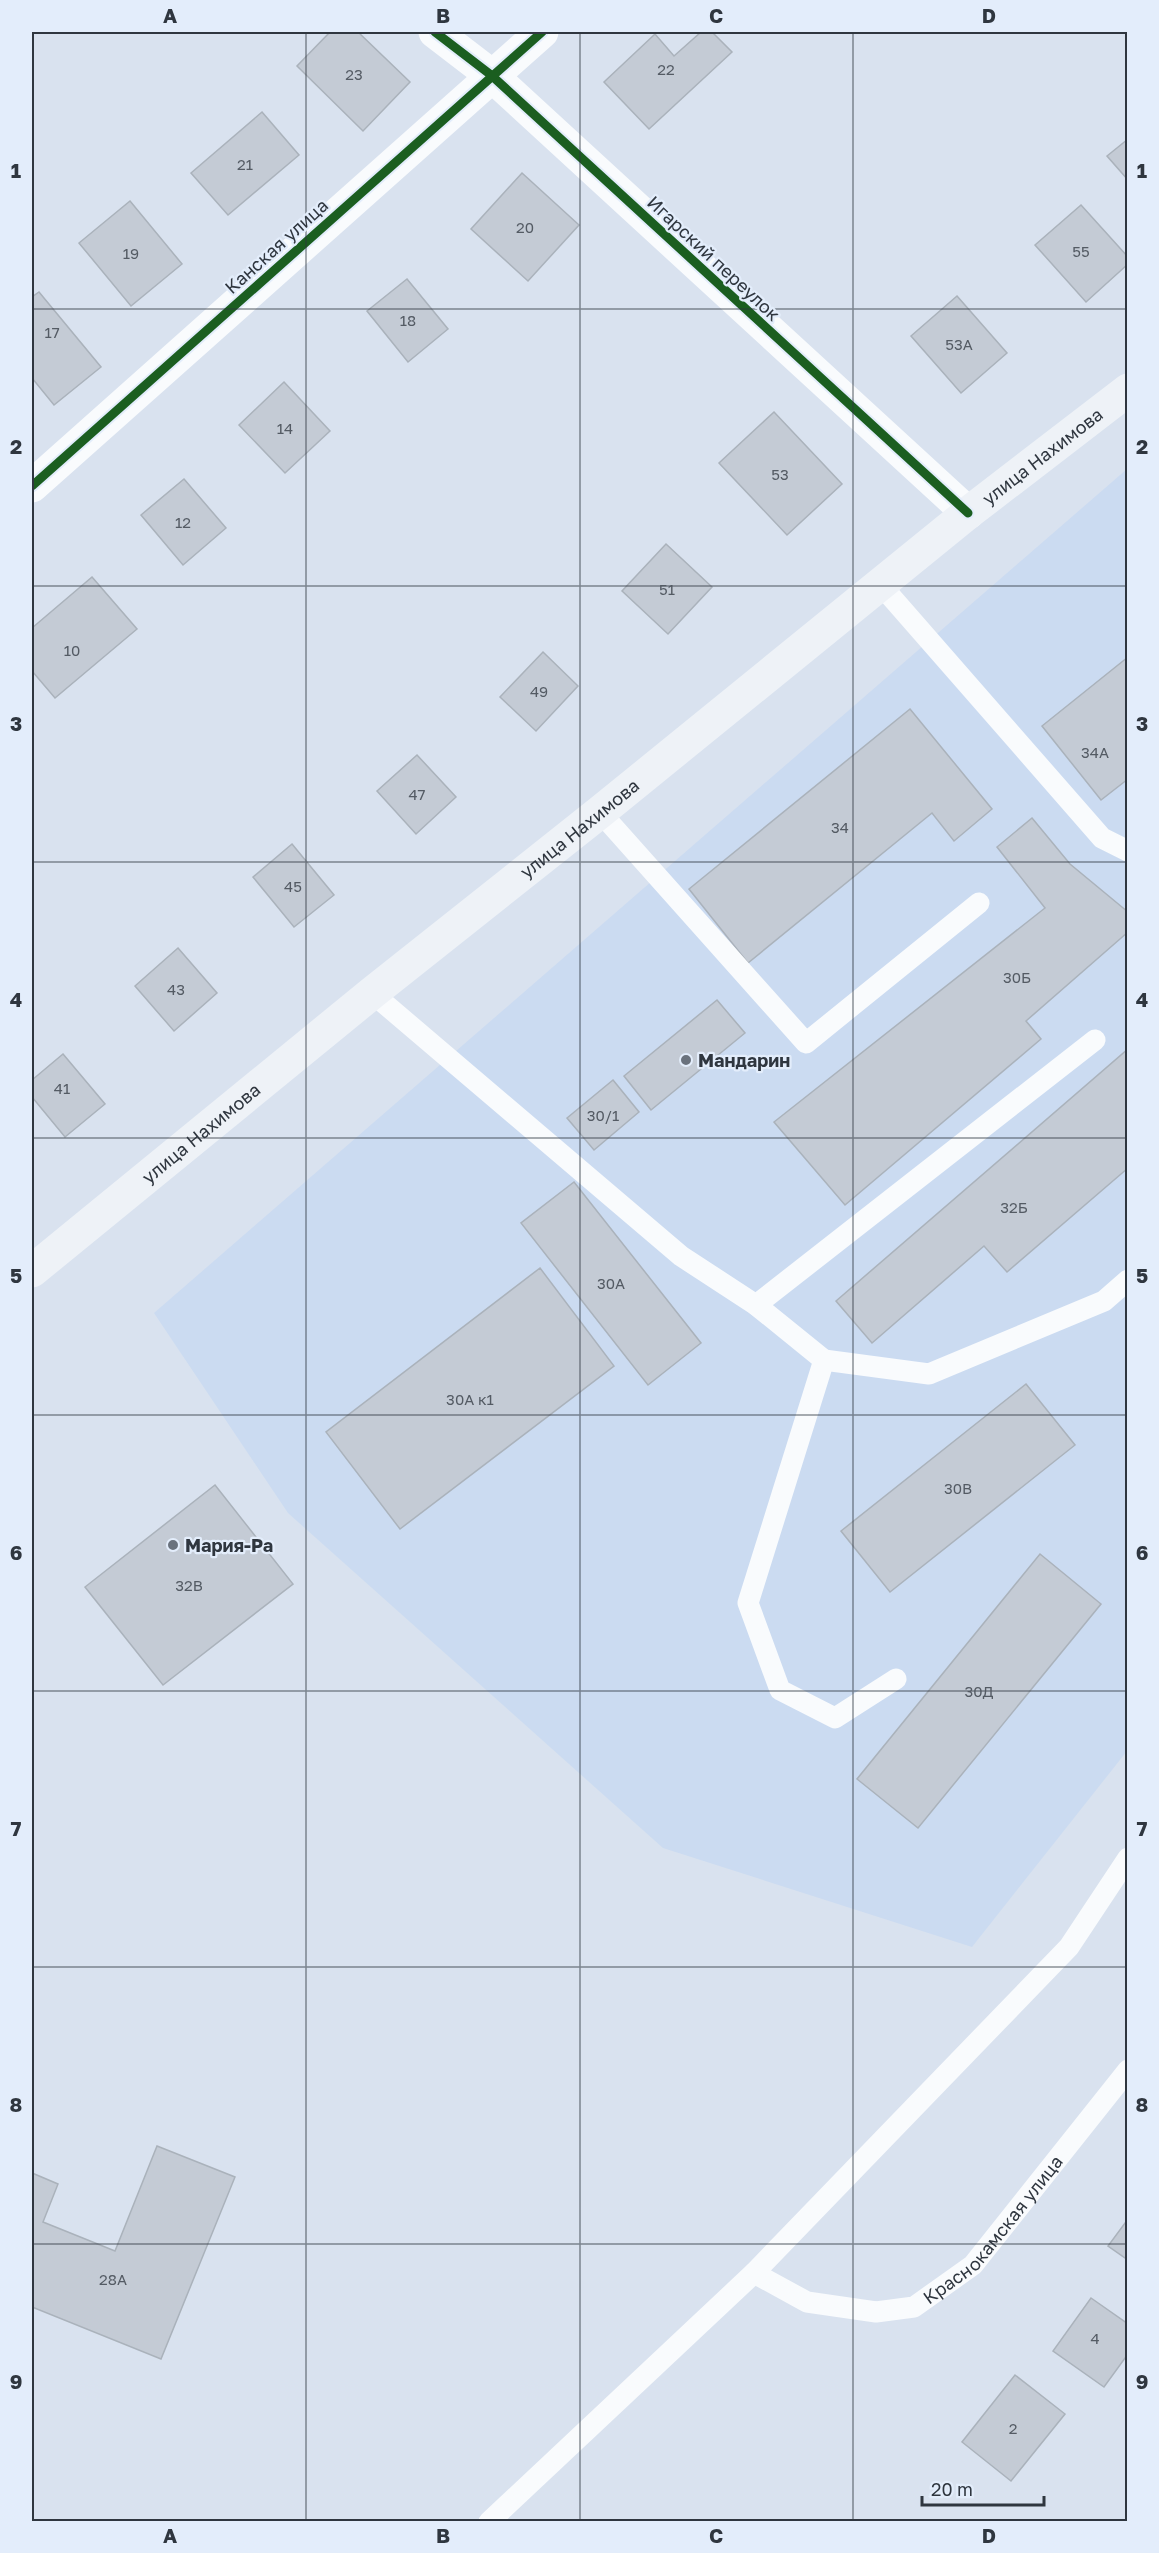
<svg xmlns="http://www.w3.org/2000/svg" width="1159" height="2553" font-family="'Golos Text',sans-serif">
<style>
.built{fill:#cbdbf1}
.building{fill:#c4cbd5;stroke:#aab2bb;stroke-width:1.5}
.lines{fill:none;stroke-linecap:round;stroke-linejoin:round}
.lane{stroke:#f9fbfd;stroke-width:21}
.street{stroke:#f9fbfd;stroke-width:33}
.primary{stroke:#eef2f7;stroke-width:33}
.cycleway-casing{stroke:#e3edfb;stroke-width:13}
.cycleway{stroke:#1b5e20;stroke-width:9}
.grid{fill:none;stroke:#2f363f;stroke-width:1.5;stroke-opacity:0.55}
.poi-dot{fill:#6a727d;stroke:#e3edfb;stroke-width:2}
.labels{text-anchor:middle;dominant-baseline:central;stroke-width:4.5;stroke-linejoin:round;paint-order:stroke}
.number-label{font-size:15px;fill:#545b64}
.street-label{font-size:18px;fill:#2f363f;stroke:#e3edfb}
.poi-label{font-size:18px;font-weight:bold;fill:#2f363f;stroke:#e3edfb;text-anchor:start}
.neatline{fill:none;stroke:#2f363f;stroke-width:2}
.grid-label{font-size:20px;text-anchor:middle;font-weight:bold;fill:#2f363f}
</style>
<rect width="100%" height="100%" fill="#d9e2ef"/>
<path class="built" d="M1127,469V1751L972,1947L663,1848L288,1513L154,1313Z"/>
<g class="building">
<path d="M330,32H358L410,82L363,131L297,66Z"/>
<path d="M701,32H712L732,52L649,129L604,82L655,34L674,56Z"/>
<path d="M262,112L299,155L228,215L191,173Z"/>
<path d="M1128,139V180L1107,156Z"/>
<path d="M522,173L579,225L528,281L471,229Z"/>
<path d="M130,201L182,264L131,306L79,243Z"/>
<path d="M1081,205L1128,257V264L1086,302L1035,245Z"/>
<path d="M407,279L448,329L408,362L367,311Z"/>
<path d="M39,292L101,367L54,405L32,378V297Z"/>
<path d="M957,296L1007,353L961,393L911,336Z"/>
<path d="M284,382L330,431L285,473L239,425Z"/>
<path d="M774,412L842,484L787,535L719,463Z"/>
<path d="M184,479L226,528L183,565L141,515Z"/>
<path d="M666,544L712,587L668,634L622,591Z"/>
<path d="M92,577L137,629L55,698L32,671V628Z"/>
<path d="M543,652L578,686L536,731L500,697Z"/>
<path d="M1128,657V779L1101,800L1042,726Z"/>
<path d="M910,709L992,809L954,841L932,813L748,963L689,889Z"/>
<path d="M417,755L456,797L416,834L377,791Z"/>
<path d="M1032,818L1070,864L1128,912V932L1026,1021L1041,1039L845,1205L774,1122L1045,908L997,847Z"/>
<path d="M292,844L334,895L294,927L253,877Z"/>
<path d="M178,948L217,993L174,1031L135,986Z"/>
<path d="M717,1000L745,1033L651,1110L624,1076Z"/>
<path d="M1128,1049V1168L1007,1272L984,1246L872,1343L836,1301Z"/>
<path d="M63,1054L105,1104L65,1137L32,1097V1080Z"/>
<path d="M613,1080L639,1112L594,1150L567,1118Z"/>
<path d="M574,1182L701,1343L648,1385L521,1223Z"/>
<path d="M540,1268L614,1366L400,1529L326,1432Z"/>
<path d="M1026,1384L1075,1445L890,1592L841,1531Z"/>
<path d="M215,1485L293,1584L163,1685L85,1587Z"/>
<path d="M1040,1554L1101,1604L918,1828L857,1779Z"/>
<path d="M157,2146L235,2177L161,2359L32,2307V2173L58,2184L43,2222L115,2251Z"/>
<path d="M1128,2219V2260L1108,2246Z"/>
<path d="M1091,2298L1128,2324V2354L1104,2387L1053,2351Z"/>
<path d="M1015,2375L1065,2414L1011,2481L962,2442Z"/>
</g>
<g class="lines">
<g class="lane">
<path d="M880,584L1102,838L1128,851"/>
<path d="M600,812L806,1043L979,903"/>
<path d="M372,993L681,1256L756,1305L824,1360L748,1603L780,1690L835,1718L896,1679"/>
<path d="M756,1305L1095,1040"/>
<path d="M824,1360L929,1374L1104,1301L1128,1280"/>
<path id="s1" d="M754,2273L807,2302L876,2312L914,2307L973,2265L1128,2070"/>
<path d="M489,2522L754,2273L1069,1947L1128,1858"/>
</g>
<g class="street">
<path d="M435,32L491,75L968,513"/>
<path d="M32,486L542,32"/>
</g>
<path class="primary" id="s2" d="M32,1271L372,993L600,812L968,513L1128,390"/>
<g class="cycleway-casing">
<g id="cycleway">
<path d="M435,32L491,75L968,513"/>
<path d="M32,486L542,32"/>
</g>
</g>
<use href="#cycleway" class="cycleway"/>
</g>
<path class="grid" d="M306,32V2522M580,32V2522M853,32V2522M32,309H1128M32,586H1128M32,862H1128M32,1138H1128M32,1415H1128M32,1691H1128M32,1967H1128M32,2244H1128"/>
<g class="poi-dot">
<circle cx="686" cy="1060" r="6"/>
<circle cx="173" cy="1545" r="6"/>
</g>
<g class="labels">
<g class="number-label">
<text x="666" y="69">22</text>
<text x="354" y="74">23</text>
<text x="245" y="164">21</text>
<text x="525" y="227">20</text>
<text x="1081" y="251">55</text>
<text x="131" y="253">19</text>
<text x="408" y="320">18</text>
<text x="52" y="332">17</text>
<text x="959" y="344">53А</text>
<text x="285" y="428">14</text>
<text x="780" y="474">53</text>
<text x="183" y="522">12</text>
<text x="667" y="589">51</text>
<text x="72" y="650">10</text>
<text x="539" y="691">49</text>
<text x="1095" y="752">34А</text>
<text x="417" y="794">47</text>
<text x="840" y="827">34</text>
<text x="293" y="886">45</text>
<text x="1017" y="977">30Б</text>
<text x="176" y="989">43</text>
<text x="62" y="1088">41</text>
<text x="603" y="1115">30/1</text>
<text x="1014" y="1207">32Б</text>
<text x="611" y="1283">30А</text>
<text x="470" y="1399">30А к1</text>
<text x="958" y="1488">30В</text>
<text x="189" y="1585">32В</text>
<text x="979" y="1691">30Д</text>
<text x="113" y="2279">28А</text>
<text x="1095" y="2338">4</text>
<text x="1013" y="2428">2</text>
</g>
<g class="street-label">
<text transform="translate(276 246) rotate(-42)">Канская улица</text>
<text transform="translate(714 258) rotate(43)">Игарский переулок</text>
<text stroke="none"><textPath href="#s2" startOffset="1298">улица Нахимова</textPath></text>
<text stroke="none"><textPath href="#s2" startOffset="704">улица Нахимова</textPath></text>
<text stroke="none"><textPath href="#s2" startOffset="218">улица Нахимова</textPath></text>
<text stroke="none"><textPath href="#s1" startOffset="280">Краснокамская улица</textPath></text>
</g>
<g class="poi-label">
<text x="698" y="1060">Мандарин</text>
<text x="185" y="1545">Мария-Ра</text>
</g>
</g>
<rect width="1159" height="2553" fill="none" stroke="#e3edfb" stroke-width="66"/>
<path d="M922 2496v9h122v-9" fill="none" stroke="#2f363f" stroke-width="3"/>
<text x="931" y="2496" font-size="18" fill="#2f363f" stroke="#e3edfb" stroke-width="4.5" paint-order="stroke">20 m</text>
<rect x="33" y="33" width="1093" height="2487" class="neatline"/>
<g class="grid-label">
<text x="170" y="23">A</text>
<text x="443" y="23">B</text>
<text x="716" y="23">C</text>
<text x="989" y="23">D</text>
<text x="16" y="178">1</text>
<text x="1142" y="178">1</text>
<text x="16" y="454">2</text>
<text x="1142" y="454">2</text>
<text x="16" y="731">3</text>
<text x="1142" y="731">3</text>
<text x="16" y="1007">4</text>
<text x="1142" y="1007">4</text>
<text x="16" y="1283">5</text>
<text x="1142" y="1283">5</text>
<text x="16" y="1560">6</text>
<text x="1142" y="1560">6</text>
<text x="16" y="1836">7</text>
<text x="1142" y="1836">7</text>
<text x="16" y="2112">8</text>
<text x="1142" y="2112">8</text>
<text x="16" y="2389">9</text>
<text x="1142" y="2389">9</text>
<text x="170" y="2543">A</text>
<text x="443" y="2543">B</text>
<text x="716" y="2543">C</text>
<text x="989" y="2543">D</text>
</g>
</svg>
